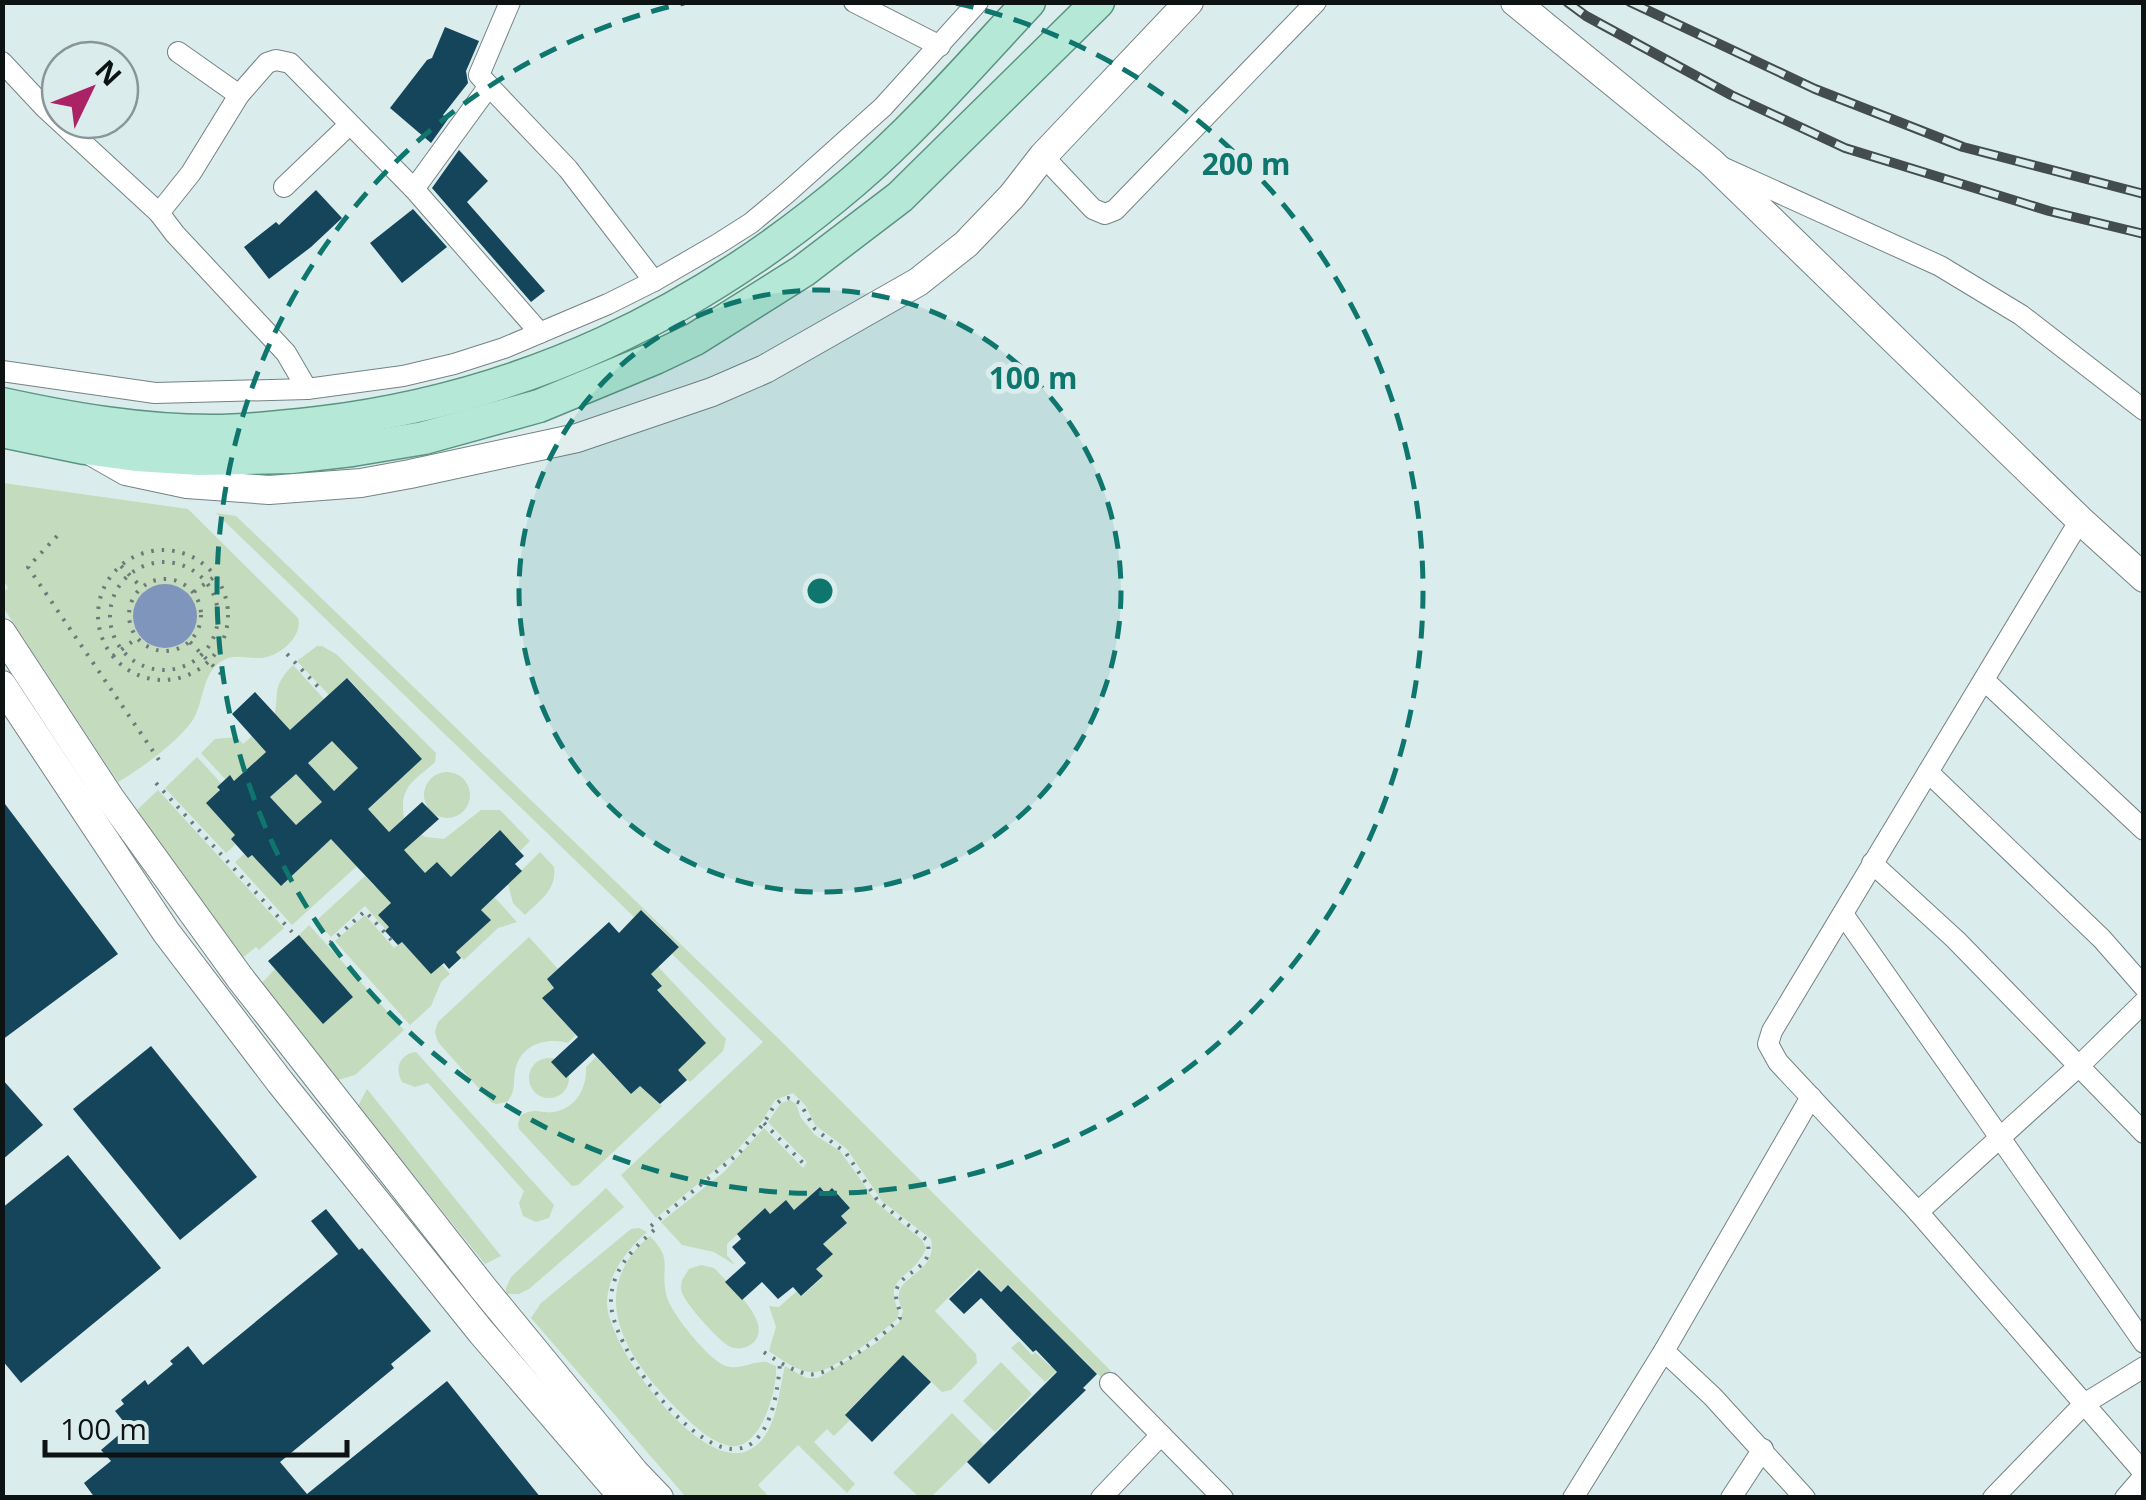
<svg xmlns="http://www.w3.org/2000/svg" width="2146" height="1500" font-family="'Open Sans',sans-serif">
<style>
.green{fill:#c4dbbd}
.water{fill:#8095bc}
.building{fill:#14455b;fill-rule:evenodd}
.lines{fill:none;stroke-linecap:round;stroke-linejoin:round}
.street-casing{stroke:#748384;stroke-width:22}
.secondary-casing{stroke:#748384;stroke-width:30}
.primary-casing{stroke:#5a9480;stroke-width:35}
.path{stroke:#6e797a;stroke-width:4;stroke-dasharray:2.5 8;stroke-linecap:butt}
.street{stroke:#fff;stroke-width:20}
.secondary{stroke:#fff;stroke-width:28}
.primary{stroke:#b5e8d6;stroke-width:32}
.rail-casing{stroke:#444d4d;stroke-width:10}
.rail{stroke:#dbeced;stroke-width:6;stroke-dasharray:19;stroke-linecap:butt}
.ring{fill:none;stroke:#0f766e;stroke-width:5;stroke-dasharray:18 12}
.centre{fill:#0f766e;stroke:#dbeced;stroke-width:5}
.ring-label{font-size:30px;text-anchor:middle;font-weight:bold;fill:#0f766e;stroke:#dbeced;stroke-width:10;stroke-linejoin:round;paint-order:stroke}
</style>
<rect width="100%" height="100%" fill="#dbeced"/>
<g class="green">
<path d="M3,483L188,509L298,618C303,637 279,657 260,658C247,659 234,653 222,661C203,672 204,698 195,716C184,738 139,770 118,782L3,607V593L8,588L3,579Z"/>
<path d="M216,513L236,516L780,1040L1111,1371L1103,1379L1076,1352L1045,1382L1011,1348L1019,1341L1032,1355L1035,1352L1050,1366L1070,1347L1009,1285L1001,1291L978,1268L935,1311L976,1354L977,1363L951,1390L942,1392L903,1355L845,1414L850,1420L834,1436L827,1429L814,1442L855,1484L847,1493L798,1445L758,1485L769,1497H686L531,1318L541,1303L631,1229L639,1228L647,1232C626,1251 608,1273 607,1303C607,1347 704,1478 751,1449C778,1433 778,1393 785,1366L806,1378H818L875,1344L899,1323L903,1311C883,1274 939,1279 931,1239L882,1201L847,1149L815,1125L806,1106L793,1093L775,1100L762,1121L733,1155L656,1218L621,1175L763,1042L672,954L679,946L642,910L634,917Z"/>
<path d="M317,646H322L336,654L436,753L435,762C413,782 399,786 404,818L389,832L358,813L383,795L422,759L348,678L329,695L297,661Z"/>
<path d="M293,665L324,699L287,733L274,718C280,690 271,688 293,665Z"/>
<path d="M252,736L266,752L235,781L230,776L225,779L201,753L215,739L237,737L243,744Z"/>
<path d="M332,741L358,768L334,791L308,763Z"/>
<path d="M197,757L221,783L217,787L235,835L231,839L236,844L226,853L165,788Z"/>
<circle cx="447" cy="795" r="23"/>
<path d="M296,774L322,802L296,825L270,797Z"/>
<path d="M158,790L284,928L259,950L256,947L241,959L135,812Z"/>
<path d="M481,810H500L530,841L520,851L499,830L464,864L517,922L498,928L464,960L456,952L490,920L438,863L418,880L401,846L417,832L425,837L444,839Z"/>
<path d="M339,830L357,866L292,925L235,862L244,854L248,858L252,855L281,886Z"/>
<path d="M540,852L554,867C557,890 540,900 525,915L513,903L508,884Z"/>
<path d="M365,876L375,887L385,878L400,895L378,915L389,927L386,930L365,906L331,937L316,921Z"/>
<path d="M365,915L394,948L402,942L431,973L442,965L450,974L441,982L431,1006L410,1025L335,941Z"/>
<path d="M309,925L404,1030L355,1075L338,1080L261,984L275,969L323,1023L353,997L299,935Z"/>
<path d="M529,937L558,969L547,979L554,988L543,999L576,1035L568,1043C545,1037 520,1045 515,1071C513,1084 516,1091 507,1102L496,1104L491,1102L438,1042L435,1032L438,1022Z"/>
<path d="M647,955L726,1039L723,1051L690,1082L678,1070L657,990L662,985L640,962Z"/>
<path d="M416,1052L554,1205L549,1218L536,1222L523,1216L519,1203L524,1191L428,1083L415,1087L402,1082C394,1068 400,1054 416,1052Z"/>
<path d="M596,1057L631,1094L640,1086L662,1106L578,1185L572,1186L519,1129L518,1124L521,1115C537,1107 540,1114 554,1112C577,1108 587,1087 586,1067Z"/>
<circle cx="549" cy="1078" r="20"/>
<path d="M367,1089L501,1256L485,1264L358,1106Z"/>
<path d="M790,1100L796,1104L801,1118L815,1135L840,1151L877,1203L922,1240L926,1248C914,1280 881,1274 899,1312L897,1319C880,1333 835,1371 814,1372C800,1373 780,1359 769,1351L776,1327L769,1306L779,1307L797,1291L802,1296L823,1277L816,1269L832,1254L823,1244L847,1223L841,1216L850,1208L833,1189L826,1194L820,1187L794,1210L786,1201L770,1214L765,1208L727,1244V1255L735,1265L714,1252L682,1245L661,1222L724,1172L764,1128L803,1168L807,1162L768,1122L781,1103Z"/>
<path d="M606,1188L624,1207L529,1289L519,1294H506V1288L511,1277Z"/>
<path d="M650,1236C674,1261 660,1266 666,1294C669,1311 702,1350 717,1361C734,1374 746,1363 762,1362C767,1361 772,1365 776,1366C778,1388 761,1450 731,1446C710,1443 689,1421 675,1407C626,1358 584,1291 650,1236Z"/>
<path d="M701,1265L714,1268L719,1273C732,1288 774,1323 753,1343C747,1348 738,1350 731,1347C720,1343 688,1306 683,1295C680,1289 681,1287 682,1280L689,1269Z"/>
<path d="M1001,1362L1032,1394L995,1432L963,1401Z"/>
<path d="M952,1413L984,1445L931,1497H919L893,1473Z"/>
</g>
<circle class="water" cx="165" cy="616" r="32"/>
<g class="building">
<path d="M445,27L479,41L466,71L468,83L443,115L448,119L431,143L390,108L427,60L432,58Z"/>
<path d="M459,150L488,181L467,202L545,291L531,302L432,188Z"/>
<path d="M316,190L342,218L311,247L269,279L244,247L276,222L279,225Z"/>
<path d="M413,209L447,247L402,283L370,243Z"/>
<path d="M347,678L422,759L368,809L389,832L422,802L439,819L404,850L425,873L437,862L451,877L500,830L524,856L515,864L522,871L481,910L491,920L456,952L461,958L449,969L444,963L431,974L402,942L398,945L385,931L389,927L378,915L391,903L331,839L281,886L252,855L248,858L231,839L235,835L206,803L220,790L217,787L230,775L234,781L266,752L232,714L255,692L290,730ZM332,741L358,768L334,791L308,763ZM296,774L322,802L296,825L270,797Z"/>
<path d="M2,800L118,954L2,1040Z"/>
<path d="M641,910L679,947L651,974L662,986L657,990L706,1043L678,1070L687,1080L660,1104L640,1086L631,1094L593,1053L566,1078L551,1062L578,1037L542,998L554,988L547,979L609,922L619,933Z"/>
<path d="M299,935L353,997L323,1024L268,961Z"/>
<path d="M151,1046L257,1177L180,1240L73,1109Z"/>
<path d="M2,1079L43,1125L2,1160Z"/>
<path d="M68,1155L161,1268L21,1383L2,1360V1208Z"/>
<path d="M820,1187L826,1194L832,1188L850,1208L841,1216L847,1223L823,1244L833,1254L816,1269L823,1276L801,1296L793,1287L778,1299L762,1282L742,1300L725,1282L746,1263L732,1247L741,1239L737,1234L765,1208L770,1214L786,1200L794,1210Z"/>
<path d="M326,1209L359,1250L362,1248L431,1331L391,1364L394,1368L280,1462L307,1494L447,1381L541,1498H95L84,1483L111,1461L101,1450L128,1427L115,1411L124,1404L121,1400L145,1380L148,1385L173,1364L170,1361L188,1346L203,1365L338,1254L311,1221Z"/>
<path d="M979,1270L1001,1292L1008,1285L1097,1374L1083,1388L1086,1390L989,1484L967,1462L1057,1372L1036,1350L1033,1352L981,1298L964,1314L949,1299Z"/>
<path d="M903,1355L931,1382L872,1442L845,1415Z"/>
</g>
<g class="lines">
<g class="street-casing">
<g id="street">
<path d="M854,2L940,46"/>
<path d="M178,52L239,95"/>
<path d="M2,62L45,108L159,213L175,234L286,353L307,389"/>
<path d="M489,86L568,169L654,281"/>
<path d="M1043,156L1093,209L1105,214L1115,210L1316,2"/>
<path d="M1722,167L1940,266L2021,315L2144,410"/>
<path d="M284,187L349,125"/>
<path d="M414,189L489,86L479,75L510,2"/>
<path d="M159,213L191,173L239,95L267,63L276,60L290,63L414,189L540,333"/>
<path d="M2,371L155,393L307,389L403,376L454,364L504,348L608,304L654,281L718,244L751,223L787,193L883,107L978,2"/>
<path d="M2080,520L1772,1031L1768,1044L1778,1062L1918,1212L2144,1473"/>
<path d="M1984,680L2144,830"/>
<path d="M1928,772L2102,939L2144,987"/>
<path d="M1872,863L1956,940L2144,1133"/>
<path d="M1843,914L2144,1343"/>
<path d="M1918,1212L2079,1066L2144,1002"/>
<path d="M1664,1351L1713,1397L1805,1498"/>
<path d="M1110,1383L1223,1498"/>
<path d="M1101,1498L1161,1435"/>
<path d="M1573,1498L1664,1351L1811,1097"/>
<path d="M1731,1498L1763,1449"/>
<path d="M1993,1498L2084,1404L2144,1367"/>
<path d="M2125,1498L2144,1476"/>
</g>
</g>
<g class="secondary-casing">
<g id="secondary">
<path d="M1515,2L1711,162L2080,520L2144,578"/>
<path d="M91,451L126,471L187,484L269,490L361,483L410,474L577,438L712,392L765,369L918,282L966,244L1012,196L1043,156L1189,2"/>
<path d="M2,633L110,798L240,978L483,1288L635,1473L659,1498"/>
<path d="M2,685L166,932L280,1082L482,1333L624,1498"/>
</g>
</g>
<g class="primary-casing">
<g id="primary">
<path d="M2,404C71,419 141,431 212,431C247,431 283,427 318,423C524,398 697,315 854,181C917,127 972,63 1029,2"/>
<path d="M2,431L85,448L136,455L200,459L291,457L352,450L424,438L539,406L655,358L695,339L803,271L900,197L1098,2"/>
</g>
</g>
<g class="path">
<path d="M57,536L28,567L159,760"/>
<circle cx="163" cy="615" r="65"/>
<circle cx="164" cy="616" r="54"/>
<path d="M121,566L141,587"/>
<circle cx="165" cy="615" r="36"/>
<path d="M194,592L214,577"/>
<path d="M190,642L222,675"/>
<path d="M287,654L323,692"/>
<path d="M113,656L137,638"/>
<path d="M156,783L292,932"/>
<path d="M330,943L365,911L396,945"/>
<path d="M764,1123L804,1164"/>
<path d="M651,1226L739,1153L764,1123L774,1106L782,1099L788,1098L800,1103L815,1129L846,1153L878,1201L927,1240C935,1268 907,1269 898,1286C892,1298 901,1307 900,1318C886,1334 828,1379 808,1374C791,1371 773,1358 759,1349"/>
<path d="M654,1230C633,1249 612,1269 611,1300C609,1344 687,1447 732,1449C771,1451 778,1389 780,1363"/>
</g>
<use href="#street" class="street"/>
<use href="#secondary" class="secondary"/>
<use href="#primary" class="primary"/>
<g class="rail-casing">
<g id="rail">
<path d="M1567,2L1586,16L1731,95L1845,148L2049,211L2144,234"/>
<path d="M1630,2L1815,89L1963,147L2144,194"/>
</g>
</g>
<use href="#rail" class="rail"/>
</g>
<circle cx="820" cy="591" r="301" fill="#0f766e" fill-opacity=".12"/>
<g class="ring">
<circle cx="820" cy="591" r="301"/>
<path d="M956 3A603 603 0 1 1 684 3"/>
</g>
<circle cx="820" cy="591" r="15" class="centre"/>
<g class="ring-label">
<text x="1246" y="175">200 m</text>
<text x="1033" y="389">100 m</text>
</g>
<rect width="2146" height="1500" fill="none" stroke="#0d1313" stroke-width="10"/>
<g transform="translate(90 90) rotate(47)"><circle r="48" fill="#dbeced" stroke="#899596" stroke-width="2.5"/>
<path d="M0-8L18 38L0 25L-18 38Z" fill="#ab2265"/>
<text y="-15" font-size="28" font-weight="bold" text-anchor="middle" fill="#0d1313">N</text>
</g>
<path d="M45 1440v15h302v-15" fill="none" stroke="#0d1313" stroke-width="5"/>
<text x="60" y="1440" font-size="30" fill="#0d1313" stroke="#dbeced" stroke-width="8" paint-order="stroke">100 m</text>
</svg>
